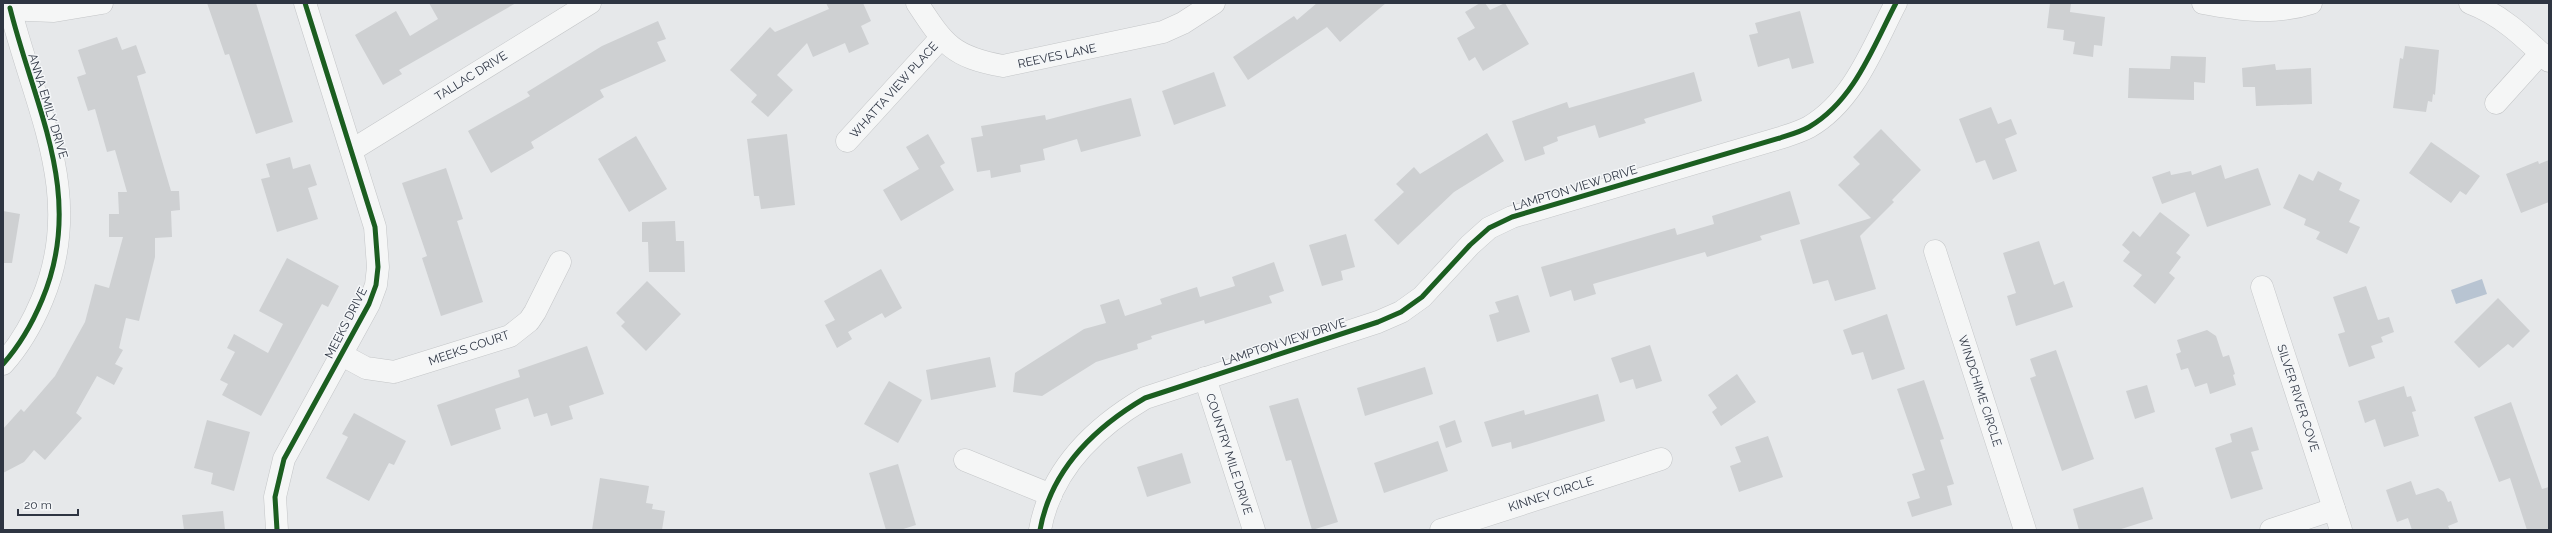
<svg xmlns="http://www.w3.org/2000/svg" width="2552" height="533" font-family="Raleway,sans-serif">
<style>
.water{fill:#b8c4d2}
.building{fill:#ced0d2}
.lines{fill:none;stroke-linecap:round;stroke-linejoin:round}
.street-casing{stroke:#c4c6c8;stroke-width:23}
.street{stroke:#f5f6f6;stroke-width:22}
.cycleway-casing{stroke:#f4f6f8;stroke-width:8}
.cycleway{stroke:#1b5e20;stroke-width:5}
.labels{text-anchor:middle;dominant-baseline:central;stroke-width:3;stroke-linejoin:round;paint-order:stroke}
.street-label{font-size:12px;fill:#2e3542;stroke:#f4f6f8}
</style>
<rect width="100%" height="100%" fill="#e6e8ea"/>
<path class="water" d="M2482,279L2487,294L2456,304L2451,290Z"/>
<g class="building">
<path d="M207,3H256L293,122L256,134L229,54L225,55Z"/>
<path d="M429,3H516L399,70L402,74L383,85L355,35L396,11L410,36L438,19Z"/>
<path d="M826,3H863L871,21L861,26L869,44L849,53L845,43L813,57L807,43L777,75L793,90L768,117L751,102L757,95L730,70L770,27L775,32L829,9Z"/>
<path d="M1317,3H1386L1340,42L1327,27L1248,80L1233,57L1294,16L1297,20Z"/>
<path d="M1480,3H1485L1490,10L1505,3L1529,44L1483,71L1475,57L1469,61L1457,38L1475,28L1465,12Z"/>
<path d="M2050,3H2071L2070,12L2105,17L2102,46L2094,45L2093,57L2073,54L2075,42L2063,40L2064,30L2047,28Z"/>
<path d="M1800,11L1814,63L1792,69L1789,58L1758,67L1749,35L1758,33L1755,23Z"/>
<path d="M658,21L666,39L657,42L666,61L600,90L604,97L531,142L534,148L491,173L468,131L530,96L527,92L602,46Z"/>
<path d="M117,37L122,50L136,45L146,73L137,76L171,191H179L180,210L171,211L172,237L155,238V257L139,321L126,318L119,348L123,350L115,364L123,368L114,385L97,376L76,413L82,418L45,460L34,450L24,462L3,473V429L21,409L24,412L55,376L85,322L95,284L109,288L123,237H109V214H119L118,192H127L115,150L107,152L95,109L88,111L77,77L86,74L78,50Z"/>
<path d="M2405,46L2439,50L2435,95L2433,94L2432,102L2428,101L2426,112L2393,108L2400,58L2403,59Z"/>
<path d="M2171,56L2206,57L2205,83L2194,82V100L2128,98L2129,68L2170,69Z"/>
<path d="M2275,64L2276,70L2311,68L2312,104L2256,106L2255,87H2243L2242,68Z"/>
<path d="M1214,72L1226,106L1174,125L1162,91Z"/>
<path d="M1694,72L1702,101L1644,119L1646,123L1599,138L1595,125L1557,137L1558,141L1543,147L1545,154L1525,161L1512,121L1567,102L1569,108Z"/>
<path d="M1131,98L1141,136L1081,152L1077,139L1043,149L1045,160L1020,165L1021,172L991,178L990,170L977,172L971,138L983,136L981,126L1045,115L1046,120Z"/>
<path d="M1991,107L1998,124L2011,119L2017,134L2005,139L2017,171L1993,180L1985,160L1976,163L1959,119Z"/>
<path d="M1881,129L1921,170L1892,200L1894,202L1860,236L1876,289L1835,301L1828,280L1813,284L1800,240L1871,218L1838,185L1860,164L1853,157Z"/>
<path d="M1487,133L1504,161L1454,192L1398,245L1374,220L1404,192L1396,184L1414,167L1420,174Z"/>
<path d="M787,134L795,205L761,209L759,196H754L747,139Z"/>
<path d="M928,134L945,163L940,166L954,190L901,221L883,190L919,169L906,147Z"/>
<path d="M636,136L667,189L629,212L598,159Z"/>
<path d="M2431,142L2480,176L2466,195L2460,191L2451,203L2409,173Z"/>
<path d="M290,157L293,169L310,164L317,185L308,188L318,219L277,232L261,179L270,177L266,164Z"/>
<path d="M2549,160V202L2521,213L2506,174L2538,161L2539,164Z"/>
<path d="M2221,165L2225,179L2258,168L2271,205L2207,227L2195,192L2162,204L2152,177L2170,171L2171,175L2191,171L2192,175Z"/>
<path d="M446,168L463,219L457,221L483,302L441,316L422,258L427,256L402,183Z"/>
<path d="M2318,171L2342,183L2339,190L2360,200L2349,222L2360,227L2347,254L2316,239L2320,232L2304,225L2306,219L2283,208L2299,174L2313,181Z"/>
<path d="M1790,191L1800,224L1760,236L1762,240L1707,257L1705,252L1593,284L1596,294L1574,301L1571,290L1550,297L1541,267L1675,228L1677,235L1714,224L1712,216Z"/>
<path d="M3,211L20,214L12,263H3Z"/>
<path d="M2160,212L2190,235L2176,253L2181,257L2169,273L2175,278L2155,304L2133,286L2142,275L2123,261L2130,252L2122,245L2133,231L2140,237Z"/>
<path d="M675,221L676,241H684L685,272H649L648,242H642V222Z"/>
<path d="M1346,234L1355,267L1341,271L1343,280L1322,286L1309,245Z"/>
<path d="M2039,241L2054,285L2064,281L2073,307L2016,326L2007,296L2016,293L2003,253Z"/>
<path d="M287,258L339,286L328,307L322,304L261,416L222,395L228,384L220,380L235,352L227,348L234,334L268,353L283,324L259,311Z"/>
<path d="M1274,262L1284,291L1269,296L1272,303L1205,324L1204,320L1151,336L1152,339L1137,344L1138,349L1096,362L1042,396L1013,392L1015,373L1084,329L1106,323L1100,305L1119,299L1125,316L1162,304L1160,299L1197,287L1200,297L1235,286L1232,277Z"/>
<path d="M881,269L902,308L885,318L882,313L848,332L852,339L837,348L825,325L835,320L824,301Z"/>
<path d="M647,281L681,314L646,351L621,326L625,322L616,313Z"/>
<path d="M2366,286L2378,320L2389,317L2394,332L2381,337L2383,342L2371,346L2375,358L2349,367L2338,334L2345,332L2333,297Z"/>
<path d="M1518,295L1530,332L1497,342L1489,315L1499,312L1495,302Z"/>
<path d="M2498,298L2530,331L2513,348L2508,344L2479,368L2454,342Z"/>
<path d="M1887,314L1905,369L1872,380L1863,352L1852,355L1843,330Z"/>
<path d="M2207,330L2216,336L2223,357L2229,355L2235,374L2233,375L2236,385L2210,394L2207,383L2195,387L2188,368L2181,370L2176,354L2181,352L2177,340Z"/>
<path d="M1650,345L1662,381L1636,389L1633,379L1620,383L1611,358Z"/>
<path d="M587,346L604,394L569,406L573,419L551,426L547,413L534,417L528,398L495,409L501,429L451,446L437,405L520,377L518,370Z"/>
<path d="M2056,350L2094,459L2062,471L2030,378L2036,376L2030,359Z"/>
<path d="M990,357L996,387L931,400L926,370Z"/>
<path d="M1425,367L1433,394L1365,416L1357,388Z"/>
<path d="M1737,374L1756,402L1721,426L1712,412L1717,408L1708,395Z"/>
<path d="M1924,380L1944,439L1940,440L1954,484L1947,486L1952,505L1912,517L1907,502L1920,498L1912,474L1925,470L1897,389Z"/>
<path d="M889,381L922,400L898,443L864,424Z"/>
<path d="M2147,385L2155,412L2135,419L2126,391Z"/>
<path d="M2404,386L2407,397L2411,396L2416,411L2412,412L2419,436L2384,447L2375,419L2365,423L2358,401Z"/>
<path d="M1598,394L1605,421L1512,449L1511,442L1492,447L1484,422L1524,410L1525,415Z"/>
<path d="M1298,398L1338,522L1312,530L1291,460L1286,461L1269,406Z"/>
<path d="M2511,402L2542,489L2549,487V530H2527L2510,478L2499,482L2474,417Z"/>
<path d="M354,413L406,441L394,465L389,463L369,501L326,478L348,437L342,434Z"/>
<path d="M207,420L250,432L234,491L211,484L213,473L194,468Z"/>
<path d="M1455,420L1462,442L1446,448L1439,426Z"/>
<path d="M2252,427L2259,450L2251,452L2263,489L2231,499L2215,448L2232,442L2230,434Z"/>
<path d="M1768,436L1783,477L1739,492L1730,466L1741,462L1735,447Z"/>
<path d="M1438,441L1448,471L1384,493L1374,463Z"/>
<path d="M1182,453L1191,483L1147,497L1137,467Z"/>
<path d="M898,464L916,525L900,530H886L869,473Z"/>
<path d="M600,478L649,486L646,503L653,504L652,509L665,511L662,530H592Z"/>
<path d="M2411,481L2416,495L2438,488L2444,492L2448,502L2451,501L2458,522L2448,526L2450,530H2412L2408,518L2397,522L2386,490Z"/>
<path d="M2143,487L2153,519L2118,530H2079L2073,509Z"/>
<path d="M223,511L225,530H184L182,515Z"/>
</g>
<g class="lines">
<g class="street-casing">
<g id="street">
<path d="M917,3C944,44 952,57 1003,66L1163,32L1183,23L1214,3"/>
<path d="M2203,3C2240,10 2275,15 2311,3"/>
<path d="M2470,3C2502,15 2525,38 2549,61"/>
<path d="M3,9L54,11L102,3"/>
<path d="M2496,103L2541,53"/>
<path d="M847,141L940,39"/>
<path d="M352,150L590,3"/>
<path d="M1935,251L2025,530"/>
<path d="M2262,287L2341,530"/>
<path d="M342,355L366,368L394,372L510,336L529,321L535,312L560,262"/>
<path d="M3,364C20,345 32,324 42,300C86,196 35,109 10,8"/>
<path d="M1205,378L1254,530"/>
<path d="M965,460L1051,495"/>
<path d="M277,530L275,497L284,459L369,304L376,285L378,267L375,227L305,3"/>
<path d="M1040,530C1051,469 1094,428 1145,398L1378,322L1401,312L1422,297L1470,245L1489,228L1512,217L1780,138C1789,135 1800,132 1809,127C1854,101 1873,47 1896,3"/>
<path d="M1441,530L1661,459"/>
<path d="M2271,530L2334,509"/>
</g>
</g>
<use href="#street" class="street"/>
<g class="cycleway-casing">
<g id="cycleway">
<path d="M3,364C20,345 32,324 42,300C86,196 35,109 10,8"/>
<path d="M277,530L275,497L284,459L369,304L376,285L378,267L375,227L305,3"/>
<path d="M1040,530C1051,469 1094,428 1145,398L1378,322L1401,312L1422,297L1470,245L1489,228L1512,217L1780,138C1789,135 1800,132 1809,127C1854,101 1873,47 1896,3"/>
</g>
</g>
<use href="#cycleway" class="cycleway"/>
</g>
<g class="labels">
<g class="street-label">
<text transform="translate(1057 56) rotate(-12)">REEVES LANE</text>
<text transform="translate(471 76) rotate(-32)">TALLAC DRIVE</text>
<text transform="translate(894 90) rotate(-48)">WHATTA VIEW PLACE</text>
<text transform="translate(48 106) rotate(73)">ANNA EMILY DRIVE</text>
<text transform="translate(1575 188) rotate(-17)">LAMPTON VIEW DRIVE</text>
<text transform="translate(346 323) rotate(-63)">MEEKS DRIVE</text>
<text transform="translate(1284 342) rotate(-18)">LAMPTON VIEW DRIVE</text>
<text transform="translate(469 348) rotate(-19)">MEEKS COURT</text>
<text transform="translate(1980 391) rotate(72)">WINDCHIME CIRCLE</text>
<text transform="translate(2298 398) rotate(72)">SILVER RIVER COVE</text>
<text transform="translate(1229 454) rotate(72)">COUNTRY MILE DRIVE</text>
<text transform="translate(1551 494) rotate(-18)">KINNEY CIRCLE</text>
</g>
</g>
<rect width="2552" height="533" fill="none" stroke="#2e3542" stroke-width="8"/>
<path d="M18 509v6h60v-6" fill="none" stroke="#2e3542" stroke-width="2"/>
<text x="24" y="509" font-size="12" fill="#2e3542" stroke="#f4f6f8" stroke-width="3" paint-order="stroke">20 m</text>
</svg>
